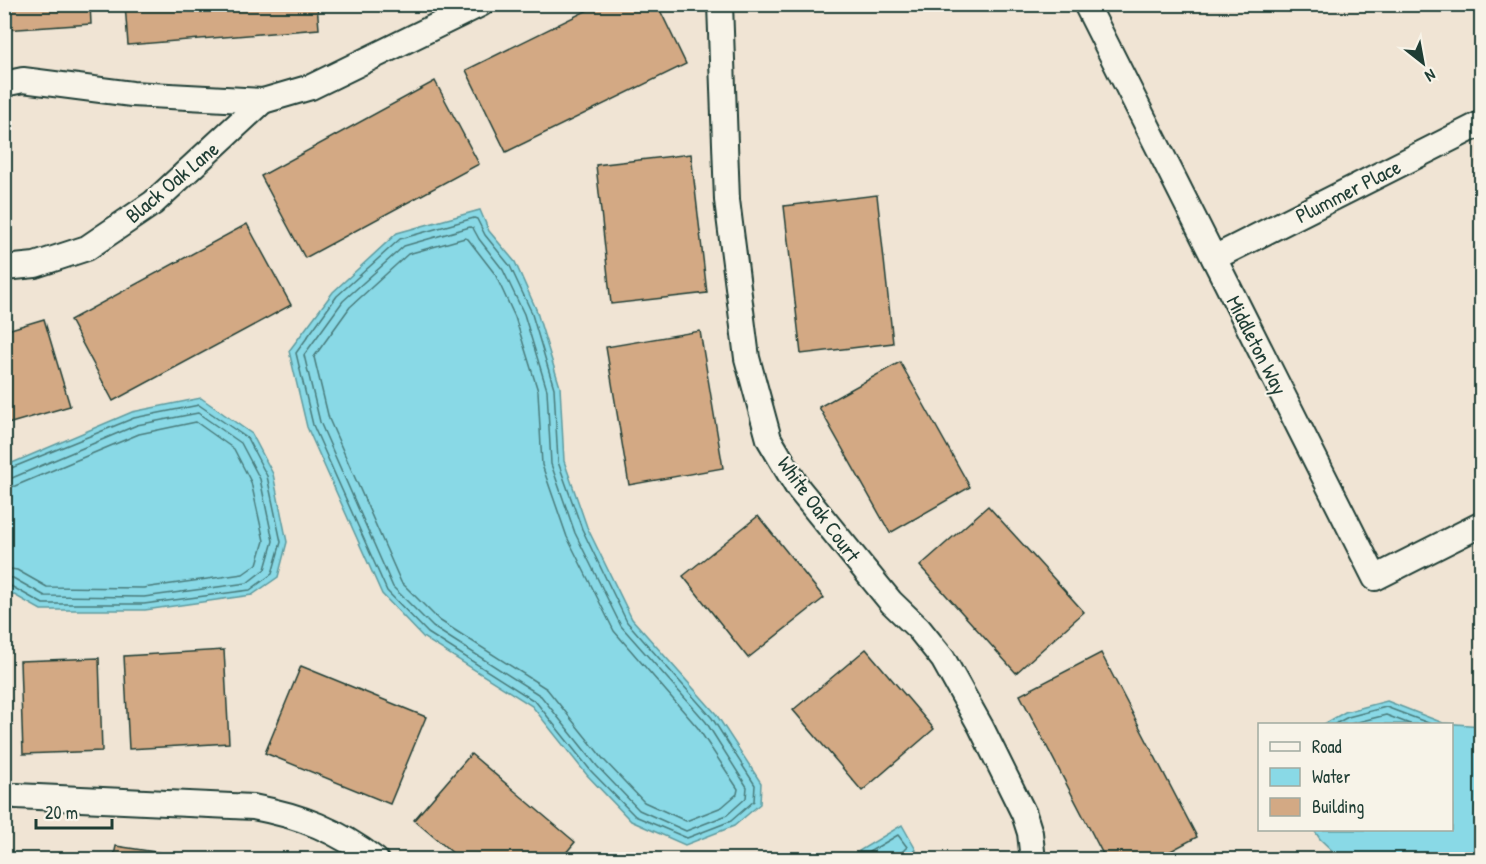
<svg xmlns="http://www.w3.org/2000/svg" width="1486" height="864" font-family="'Patrick Hand',sans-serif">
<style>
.water{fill:#89d9e6;stroke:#5f9b9f;stroke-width:1.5}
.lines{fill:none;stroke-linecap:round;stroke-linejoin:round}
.shore{stroke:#497b7b;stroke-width:1.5}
.building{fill:#d3a984;stroke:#1f3d34;stroke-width:1.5}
.minor-casing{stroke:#1f3d34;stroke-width:28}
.minor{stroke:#f7f3e8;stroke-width:24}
.labels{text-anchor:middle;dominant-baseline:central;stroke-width:4.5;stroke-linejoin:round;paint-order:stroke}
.street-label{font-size:21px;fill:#1f3d34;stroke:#f7f3e8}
</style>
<rect width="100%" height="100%" fill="#f0e4d4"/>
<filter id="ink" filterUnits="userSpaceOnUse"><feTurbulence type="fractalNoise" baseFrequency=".0167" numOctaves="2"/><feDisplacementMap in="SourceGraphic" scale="12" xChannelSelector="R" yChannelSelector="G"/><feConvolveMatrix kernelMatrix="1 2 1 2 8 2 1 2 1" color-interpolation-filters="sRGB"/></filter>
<g filter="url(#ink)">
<g class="water">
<path d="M480,210L489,231L515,262L536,309L560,387L564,461L587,527L632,619L716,714L761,783L760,804L734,826L685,845L631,821L587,775L532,706L424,638L382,594L307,427L289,351L333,292L397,233Z"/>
<path d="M201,398L252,434L273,474L287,542L278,577L252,595L145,610H41L7,591L4,586L5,466L132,412Z"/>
<path d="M1387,701L1443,723L1481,726V859H1341L1320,839L1314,830H1452V724H1324L1345,712Z"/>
<path d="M902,825L916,850L901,859H864L859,851Z"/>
</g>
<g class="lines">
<g class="shore">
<path d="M474,218L477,219L485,235L510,266L531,311L554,388L558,462L582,529L627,622L712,718L755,785L754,801L731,821L687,838L635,816L591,771L536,702L428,633L387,591L313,425L296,353L337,296L400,239Z"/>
<path d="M470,227L473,228L479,239L503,270L524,314L547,390L551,464L575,533L621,626L706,722L747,787L746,798L727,815L686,831L639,810L597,766L541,696L433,627L393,587L320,422L304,355L343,301L404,246Z"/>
<path d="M465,238L468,239L495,274L515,317L538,391L542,465L567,537L614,631L698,728L738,789L737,794L722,807L686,821L644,802L604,760L547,689L439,620L401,582L329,419L314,357L350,307L408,254Z"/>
<path d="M4,471L134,418L199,405L247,438L267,476L281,542L272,574L250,590L144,604H43L9,585H4"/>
<path d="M4,479L12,478L137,425L198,413L241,443L260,479L273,541L265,569L247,583L144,597L45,596L13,578L4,577"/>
<path d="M4,488L15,486L139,434L196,422L234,449L251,482L264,541L257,564L243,574L143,588L47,587L17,570L4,568"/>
<path d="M1335,724L1348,717L1386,707L1431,724"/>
<path d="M1350,724L1386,715L1410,724"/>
<path d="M868,860L869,852L898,835L907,847L900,854L899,860"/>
</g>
</g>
<g class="building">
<path d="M4,4H90L91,24L4,30Z"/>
<path d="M125,4H317L319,29L128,45Z"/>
<path d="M600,4H657L686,64L506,152L466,70Z"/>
<path d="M435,81L479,164L305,258L261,176Z"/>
<path d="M691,154L707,293L611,304L596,165Z"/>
<path d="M877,195L893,343L801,354L784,206Z"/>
<path d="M247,224L291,305L113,401L70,320Z"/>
<path d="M44,319L70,406L4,425V331Z"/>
<path d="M700,331L723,468L629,485L606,347Z"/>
<path d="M900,362L970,487L890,533L819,407Z"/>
<path d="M988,506L1084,612L1016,673L920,566Z"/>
<path d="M758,516L824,598L748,658L683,576Z"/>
<path d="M866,649L934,729L862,791L793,710Z"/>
<path d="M224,650L229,743L129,749L124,656Z"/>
<path d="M1101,653L1197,837L1154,860H1106L1020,695Z"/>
<path d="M99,658L102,751L23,754L20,661Z"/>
<path d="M301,666L426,717L390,804L265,753Z"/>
<path d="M471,754L575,842L560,860H461L414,820Z"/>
<path d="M116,846L194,858V860H113Z"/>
</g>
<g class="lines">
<g class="minor-casing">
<g id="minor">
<path d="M720,4L727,200L747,358L769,439L798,488L891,602L919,629L943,659L981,727L1024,814L1030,833L1033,860"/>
<path d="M1086,4L1375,578L1482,524"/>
<path d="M4,84L23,80L132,94L263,101L311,87L481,4"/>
<path d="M1214,258L1482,123"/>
<path d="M4,268L35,265L87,248L153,203L263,101"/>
<path d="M16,796L253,807C301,816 337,830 376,860"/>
</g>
</g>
<use href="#minor" class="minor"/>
</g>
</g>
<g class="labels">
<g class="street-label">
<text transform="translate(172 182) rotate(-40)">Black Oak Lane</text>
<text transform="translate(1348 191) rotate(-27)">Plummer Place</text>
<text transform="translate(1257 345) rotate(63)">Middleton Way</text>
<text transform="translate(819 509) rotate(54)">White Oak Court</text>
</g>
</g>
<rect width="1486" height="864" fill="none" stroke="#f7f3e8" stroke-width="24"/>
<rect x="12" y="12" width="1462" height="840" fill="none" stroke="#1f3d34" stroke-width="2" filter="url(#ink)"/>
<rect x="1258" y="723" width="195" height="108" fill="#f7f3e8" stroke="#a1aaa0" stroke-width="1.5"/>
<rect x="1270" y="742" width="30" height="9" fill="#f7f3e8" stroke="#a1aaa0" stroke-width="1.5"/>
<text x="1312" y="753" font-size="18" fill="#1f3d34">Road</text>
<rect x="1270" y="768" width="30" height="18" fill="#89d9e6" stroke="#a1aaa0" stroke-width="1.5"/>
<text x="1312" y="783" font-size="18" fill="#1f3d34">Water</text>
<rect x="1270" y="798" width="30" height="18" fill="#d3a984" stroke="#a1aaa0" stroke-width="1.5"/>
<text x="1312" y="813" font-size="18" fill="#1f3d34">Building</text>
<g transform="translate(1423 63) rotate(149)" stroke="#f7f3e8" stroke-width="4.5" paint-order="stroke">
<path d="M0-4.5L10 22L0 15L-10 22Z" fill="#1f3d34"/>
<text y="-9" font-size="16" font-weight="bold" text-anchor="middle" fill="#1f3d34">N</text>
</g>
<path d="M36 819v9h76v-9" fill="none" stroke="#1f3d34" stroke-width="3"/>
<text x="45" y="819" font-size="18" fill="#1f3d34" stroke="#f7f3e8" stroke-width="4.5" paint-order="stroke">20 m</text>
</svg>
